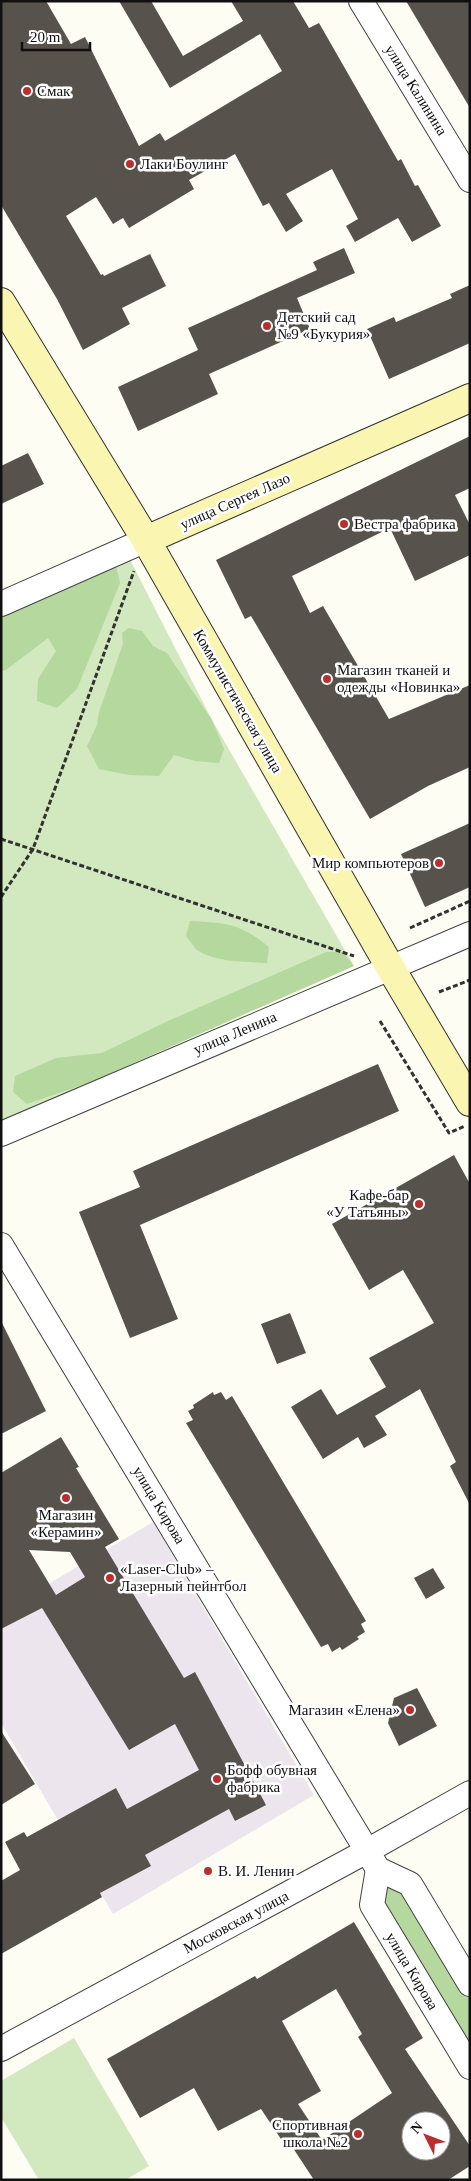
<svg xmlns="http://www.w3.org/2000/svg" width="471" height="2181" font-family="Georgia,serif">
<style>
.industrial{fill:#ede5ee}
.green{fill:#d2e8be}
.forest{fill:#b5d89e}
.building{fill:#58524d;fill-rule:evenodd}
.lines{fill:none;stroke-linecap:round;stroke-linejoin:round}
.street-casing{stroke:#434343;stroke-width:26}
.secondary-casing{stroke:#323232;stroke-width:30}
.path{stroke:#323232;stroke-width:3;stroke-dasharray:5 2.5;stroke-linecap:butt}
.street{stroke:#fff;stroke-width:24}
.secondary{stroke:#faf6b2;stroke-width:28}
.poi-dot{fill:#b92f2f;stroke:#fff;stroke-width:2}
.labels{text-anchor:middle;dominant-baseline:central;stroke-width:5;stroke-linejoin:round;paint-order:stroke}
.street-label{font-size:15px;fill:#101010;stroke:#fff}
.poi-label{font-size:15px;fill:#101010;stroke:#fff;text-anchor:start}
</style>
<rect width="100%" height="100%" fill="#fefdf3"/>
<path class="industrial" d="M153,1522L314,1795L113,1914L1,1723V1612Z"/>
<g class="green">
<path d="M125,550L212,720L354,966L1,1121V604Z"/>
<path d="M74,2038L149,2166L125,2180H39L1,2117V2081Z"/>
</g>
<g class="forest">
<path d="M116,565L120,583L77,689L57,708L37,701L38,679L56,651L48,638L6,670L1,671V604Z"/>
<path d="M129,628L142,631L153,646L167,653L212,720L224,749L219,763L195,761L174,755L159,776L129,775L99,769L87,746L97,725L99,712L123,644L122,633Z"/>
<path d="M190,921C227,923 239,923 269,947L267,963C247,962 212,962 196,949C193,945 189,940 186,936Z"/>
<path d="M326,952H343L354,966L88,1083L27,1104L13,1092L15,1076L56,1058L102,1053L168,1021Z"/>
<path d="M378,1869L410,1884L470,1984V2067L372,1905Z"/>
</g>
<g class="building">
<path d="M1,1H46L71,44L85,37L139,146L160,133L165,141L282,71L260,34L170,88L119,1H151L183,56L243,21L231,1H293L309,28L319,23L398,161L401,159L415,186L418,185L441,226L412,242L398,218L355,242L346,226L358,219L332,169L286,194L303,221L286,232L269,203L263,206L235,154L189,180L194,189L129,228L123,218L113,224L96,197L66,216L101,275L103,274L104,276L150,254L166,286L122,308L130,324L83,350L57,299L1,205Z"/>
<path d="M406,1H470V108Z"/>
<path d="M344,248L355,273L297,298L310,329L209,374L218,394L138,431L118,387L198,350L188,328L317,270L313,262Z"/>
<path d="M470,285V343L389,379L367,329L394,317L396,322L452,298L450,294Z"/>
<path d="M470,436V488L455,495L470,525V555L415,581L390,528L292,576L310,613L323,606L389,719L470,685V767L428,786L370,819L251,616L245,619L216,560Z"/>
<path d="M28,453L44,484L1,504V466Z"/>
<path d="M470,823V887L425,907L401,854Z"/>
<path d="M378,1064L399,1111L140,1225L178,1319L130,1338L79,1212L140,1187L133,1171Z"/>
<path d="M454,1155L470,1184V1505L450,1466L456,1462L420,1389L375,1416L387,1435L364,1448L358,1437L323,1459L291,1407L321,1389L337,1415L386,1387L369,1358L434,1323L403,1270L369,1290L332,1224Z"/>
<path d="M290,1313L306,1353L277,1364L261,1324Z"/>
<path d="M1,1321L46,1411L1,1434Z"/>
<path d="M213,1392L214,1395L221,1392L226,1400L232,1396L366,1621L361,1624L365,1632L357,1637L359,1639L342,1650L340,1647L332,1652L328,1644L321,1647L186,1423L193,1420L188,1411L194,1408L193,1405Z"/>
<path d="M61,1437L79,1467L76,1468L119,1539L105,1547L184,1678L195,1672L266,1805L235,1821L229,1809L145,1855L151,1866L100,1893L102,1897L1,1954V1881L20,1870L5,1842L24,1832L27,1837L116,1788L127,1809L199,1770L175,1724L129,1750L42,1608L1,1629V1473ZM29,1550L70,1552L85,1577L56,1595Z"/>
<path d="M433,1568L445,1588L426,1599L414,1578Z"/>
<path d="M417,1688L437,1726L399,1746L388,1723L394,1698Z"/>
<path d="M1,1731L35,1784L1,1805Z"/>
<path d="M354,1922L423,2038L405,2049L470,2146V2166L448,2180H314L291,2145L287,2148L261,2109L218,2131L194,2088L140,2118L107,2059L255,1976L257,1979ZM336,1989L362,2034L358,2037L392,2093L322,2140L298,2104L321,2091L282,2021ZM411,2121H441V2151H411Z"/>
</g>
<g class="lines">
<g class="street-casing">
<g id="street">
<path d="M361,1L470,180"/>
<path d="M1,604L146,540"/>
<path d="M1,1134L470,934"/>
<path d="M1,1245L378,1869L410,1884L470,1984"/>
<path d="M378,1869L372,1905L470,2067"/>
<path d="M1,2049L367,1851L470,1793"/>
</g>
</g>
<g class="secondary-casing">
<g id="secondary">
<path d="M1,302L146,540L390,967L470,1102"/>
<path d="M146,540L470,398"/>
</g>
</g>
<g class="path">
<path d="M1,839L354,956"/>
<path d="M1,897L33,849L134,571"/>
<path d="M410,928L470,901"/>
<path d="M439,992L470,980"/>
<path d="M380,1021L449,1133L465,1126"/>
</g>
<use href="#street" class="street"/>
<use href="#secondary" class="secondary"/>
</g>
<g class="poi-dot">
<circle cx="27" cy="91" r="5"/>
<circle cx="130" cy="164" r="5"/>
<circle cx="267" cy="326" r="5"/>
<circle cx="344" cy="524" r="5"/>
<circle cx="327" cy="679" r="5"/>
<circle cx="439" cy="863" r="5"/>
<circle cx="419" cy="1204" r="5"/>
<circle cx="66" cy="1498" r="5"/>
<circle cx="110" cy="1578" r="5"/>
<circle cx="410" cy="1710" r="5"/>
<circle cx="217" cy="1779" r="5"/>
<circle cx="208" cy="1871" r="5"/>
<circle cx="358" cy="2134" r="5"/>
</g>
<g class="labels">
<g class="street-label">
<text transform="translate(416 90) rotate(58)">улица Калинина</text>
<text transform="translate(235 501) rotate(-24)">улица Сергея Лазо</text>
<text transform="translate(238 701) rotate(60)">Коммунистическая улица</text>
<text transform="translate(235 1033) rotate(-23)">улица Ленина</text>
<text transform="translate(159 1505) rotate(59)">улица Кирова</text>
<text transform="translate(236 1922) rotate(-28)">Московская улица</text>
<text transform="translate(412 1971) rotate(59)">улица Кирова</text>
</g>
<g class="poi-label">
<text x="37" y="91">Смак</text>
<text x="140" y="164">Лаки Боулинг</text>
<text x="277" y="317">Детский сад<tspan x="277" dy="17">№9 «Букурия»</tspan></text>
<text x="354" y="524">Вестра фабрика</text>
<text x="337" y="670">Магазин тканей и<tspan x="337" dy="17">одежды «Новинка»</tspan></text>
<text x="429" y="863" text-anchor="end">Мир компьютеров</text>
<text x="409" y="1195" text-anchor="end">Кафе-бар<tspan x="409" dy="17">«У Татьяны»</tspan></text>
<text x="66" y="1515" text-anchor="middle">Магазин<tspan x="66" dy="17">«Керамин»</tspan></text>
<text x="120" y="1569">«Laser-Club» –<tspan x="120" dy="17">Лазерный пейнтбол</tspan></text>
<text x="400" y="1710" text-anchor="end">Магазин «Елена»</text>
<text x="227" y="1770">Бофф обувная<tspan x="227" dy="17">фабрика</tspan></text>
<text x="218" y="1871">В. И. Ленин</text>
<text x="348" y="2125" text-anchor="end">Спортивная<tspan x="348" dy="17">школа №2</tspan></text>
</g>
</g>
<rect width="471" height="2181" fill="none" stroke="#101010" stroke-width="5"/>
<g transform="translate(426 2136) rotate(312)"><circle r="24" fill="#ffffff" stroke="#9f9f9f"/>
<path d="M0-4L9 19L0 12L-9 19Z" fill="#b92f2f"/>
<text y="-8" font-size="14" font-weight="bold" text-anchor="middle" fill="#101010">N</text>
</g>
<path d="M22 42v8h68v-8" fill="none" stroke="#101010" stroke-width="2.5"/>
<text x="30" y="42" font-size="15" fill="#101010" stroke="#ffffff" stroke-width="4" paint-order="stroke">20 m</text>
</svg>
